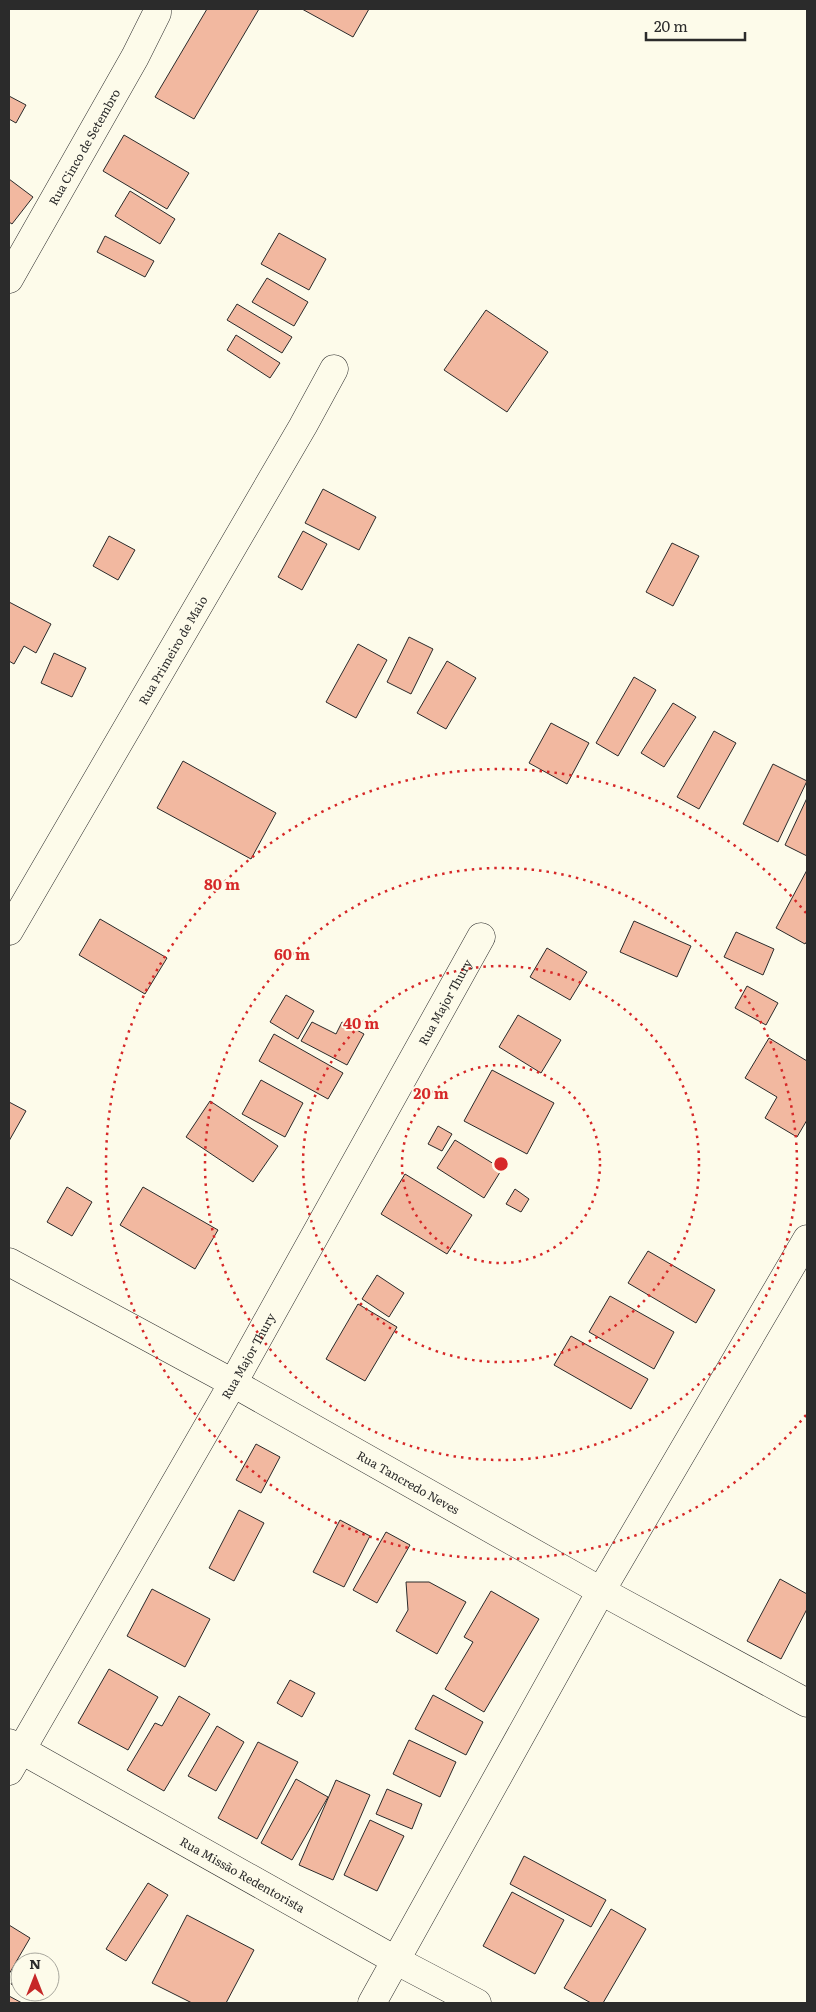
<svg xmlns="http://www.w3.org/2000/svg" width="816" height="2012" font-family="Literata,serif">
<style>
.building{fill:#f2b8a0;stroke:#2b2b2b}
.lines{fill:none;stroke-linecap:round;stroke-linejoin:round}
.minor-casing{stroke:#2b2b2b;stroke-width:29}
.minor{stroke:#fdfbea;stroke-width:28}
.ring{fill:none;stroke:#d62828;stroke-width:2.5;stroke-dasharray:2.5 5}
.labels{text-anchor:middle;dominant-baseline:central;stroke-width:4;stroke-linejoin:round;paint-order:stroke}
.street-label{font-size:12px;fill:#2b2b2b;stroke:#fdfbea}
.centre{fill:#d62828;stroke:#fdfbea;stroke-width:2.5}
.ring-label{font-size:15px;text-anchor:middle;font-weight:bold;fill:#d62828;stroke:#fdfbea;stroke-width:4;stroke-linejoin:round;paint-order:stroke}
</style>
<rect width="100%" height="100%" fill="#fdfbea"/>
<g class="building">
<path d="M207,9H259L194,119L155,97Z"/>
<path d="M302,9H369L353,37Z"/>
<path d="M9,96L26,105L16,123L9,119Z"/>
<path d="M124,135L189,173L167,209L103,171Z"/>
<path d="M9,179L33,197L12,224L9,222Z"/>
<path d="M130,191L175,219L160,244L115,216Z"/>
<path d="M279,233L326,259L309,290L261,264Z"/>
<path d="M105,236L154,261L145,277L97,252Z"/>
<path d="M267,278L308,302L294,326L252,302Z"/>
<path d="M237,304L292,337L282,353L227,320Z"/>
<path d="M486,310L548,352L507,412L444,370Z"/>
<path d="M236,335L280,363L270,378L227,350Z"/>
<path d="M323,489L376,517L359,550L305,523Z"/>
<path d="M303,531L327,544L302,590L278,577Z"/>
<path d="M109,536L135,550L118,580L93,566Z"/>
<path d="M672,543L699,556L673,606L646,592Z"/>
<path d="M9,602L51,624L36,653L24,646L14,664L9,661Z"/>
<path d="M409,637L433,649L411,694L387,682Z"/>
<path d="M358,644L387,660L356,718L326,702Z"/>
<path d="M54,653L86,668L72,697L41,683Z"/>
<path d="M447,661L476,678L446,729L417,713Z"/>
<path d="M634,677L656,690L618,756L596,743Z"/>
<path d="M673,703L696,717L664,767L641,753Z"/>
<path d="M551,723L589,743L567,784L529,763Z"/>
<path d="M714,731L736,743L699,809L677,797Z"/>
<path d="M183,761L276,813L251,859L157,808Z"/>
<path d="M773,764L807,781L778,842L743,824Z"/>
<path d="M807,798V856L785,845Z"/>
<path d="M807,870V941L805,944L776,928Z"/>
<path d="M100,919L167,958L145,994L79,955Z"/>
<path d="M634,921L691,946L677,977L620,952Z"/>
<path d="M736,932L774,949L763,975L724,957Z"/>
<path d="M547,948L587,972L570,1000L530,977Z"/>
<path d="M747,986L778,1003L766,1025L735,1008Z"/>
<path d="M286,995L314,1011L298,1039L270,1022Z"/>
<path d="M518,1015L561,1040L541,1073L499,1047Z"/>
<path d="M312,1022L336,1034L342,1022L364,1034L347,1065L301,1041Z"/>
<path d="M274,1034L343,1073L328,1099L259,1061Z"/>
<path d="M769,1038L807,1061V1120L797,1137L765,1118L777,1097L745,1078Z"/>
<path d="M492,1070L554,1103L527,1154L464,1121Z"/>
<path d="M261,1080L303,1103L285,1137L242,1114Z"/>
<path d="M210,1101L278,1146L253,1182L186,1137Z"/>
<path d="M9,1102L26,1111L9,1141Z"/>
<path d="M438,1126L452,1134L442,1151L428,1144Z"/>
<path d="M455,1140L502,1169L484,1198L437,1168Z"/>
<path d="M405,1174L472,1215L447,1254L381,1214Z"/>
<path d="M67,1187L92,1202L72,1236L47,1222Z"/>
<path d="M143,1187L218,1230L195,1269L120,1225Z"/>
<path d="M515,1189L529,1199L521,1212L506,1204Z"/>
<path d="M648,1251L715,1290L696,1323L628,1283Z"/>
<path d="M377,1275L404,1293L389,1317L362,1299Z"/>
<path d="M610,1296L674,1332L654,1369L589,1332Z"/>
<path d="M358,1304L397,1327L365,1381L326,1359Z"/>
<path d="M571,1336L648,1379L631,1409L554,1365Z"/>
<path d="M256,1444L280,1457L261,1493L236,1480Z"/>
<path d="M239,1510L264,1523L234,1581L209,1568Z"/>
<path d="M340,1520L370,1536L344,1587L313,1572Z"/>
<path d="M386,1532L410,1545L377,1603L353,1590Z"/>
<path d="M780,1579L807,1594V1609L781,1659L747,1641Z"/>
<path d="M406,1582H429L466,1602L437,1654L396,1631L408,1610Z"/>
<path d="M152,1589L210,1619L185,1667L127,1636Z"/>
<path d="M491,1591L539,1619L484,1712L445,1689L473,1642L464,1637Z"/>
<path d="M109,1669L158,1697L128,1750L78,1723Z"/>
<path d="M290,1680L315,1693L302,1717L277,1703Z"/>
<path d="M433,1695L483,1722L466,1755L415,1729Z"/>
<path d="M179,1696L210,1714L164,1791L127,1770L155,1723L162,1726Z"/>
<path d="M217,1726L244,1742L216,1791L188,1776Z"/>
<path d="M409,1740L456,1762L440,1797L393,1774Z"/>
<path d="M258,1742L298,1762L257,1839L218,1818Z"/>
<path d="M296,1779L328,1797L292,1860L261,1843Z"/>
<path d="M336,1780L370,1795L333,1880L299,1865Z"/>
<path d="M387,1789L422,1804L412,1829L376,1814Z"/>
<path d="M370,1820L404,1836L377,1891L344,1875Z"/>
<path d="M524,1856L606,1900L591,1927L510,1884Z"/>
<path d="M148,1883L168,1895L126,1961L106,1949Z"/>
<path d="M512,1892L564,1920L535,1974L483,1946Z"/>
<path d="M611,1909L646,1929L603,2003H591L564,1988Z"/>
<path d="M187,1915L254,1950L226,2003H192L152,1983Z"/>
<path d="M9,1925L30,1938L9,1974Z"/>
<path d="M28,1955L40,1962H25Z"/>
<path d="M20,1970V1989L11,1984Z"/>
<path d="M25,1992H39L36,1998Z"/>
<path d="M9,1996L22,2003H9Z"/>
</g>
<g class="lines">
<g class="minor-casing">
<g id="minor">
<path id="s1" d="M9,279L135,57L157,13V9"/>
<path id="s2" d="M9,931L303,426L334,369"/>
<path id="s3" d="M9,1262L233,1383L601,1591L807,1703"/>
<path id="s4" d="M9,1743L397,1961L477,2003"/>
<path id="s5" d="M9,1771L233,1383L481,937"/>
<path d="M372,2003L601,1591L807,1239"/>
</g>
</g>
<use href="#minor" class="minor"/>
</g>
<g class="ring">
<circle cx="501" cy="1164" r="99"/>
<circle cx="501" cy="1164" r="198"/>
<circle cx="501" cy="1164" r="296"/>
<path d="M806 1415A395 395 0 1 1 806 913"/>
</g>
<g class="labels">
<g class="street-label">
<text stroke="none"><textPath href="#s1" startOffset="152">Rua Cinco de Setembro</textPath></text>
<text stroke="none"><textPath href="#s2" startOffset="325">Rua Primeiro de Maio</textPath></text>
<text stroke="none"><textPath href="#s5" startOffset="884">Rua Major Thury</textPath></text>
<text stroke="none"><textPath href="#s5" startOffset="479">Rua Major Thury</textPath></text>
<text stroke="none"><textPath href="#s3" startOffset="456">Rua Tancredo Neves</textPath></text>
<text stroke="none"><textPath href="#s4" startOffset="268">Rua Missão Redentorista</textPath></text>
</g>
</g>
<circle cx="501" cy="1164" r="8" class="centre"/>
<g class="ring-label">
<text x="222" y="890">80 m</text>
<text x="292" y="960">60 m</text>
<text x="361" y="1029">40 m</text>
<text x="431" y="1099">20 m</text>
</g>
<rect width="816" height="2012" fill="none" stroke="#2b2b2b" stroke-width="20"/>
<g transform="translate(35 1977)"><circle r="24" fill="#fdfbea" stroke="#a9a89e"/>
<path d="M0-4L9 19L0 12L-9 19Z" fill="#c62828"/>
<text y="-8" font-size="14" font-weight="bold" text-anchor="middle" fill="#2b2b2b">N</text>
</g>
<path d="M646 32v8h99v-8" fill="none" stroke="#2b2b2b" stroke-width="2.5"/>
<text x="654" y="32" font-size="15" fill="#2b2b2b" stroke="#fdfbea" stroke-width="4" paint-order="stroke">20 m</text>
</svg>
